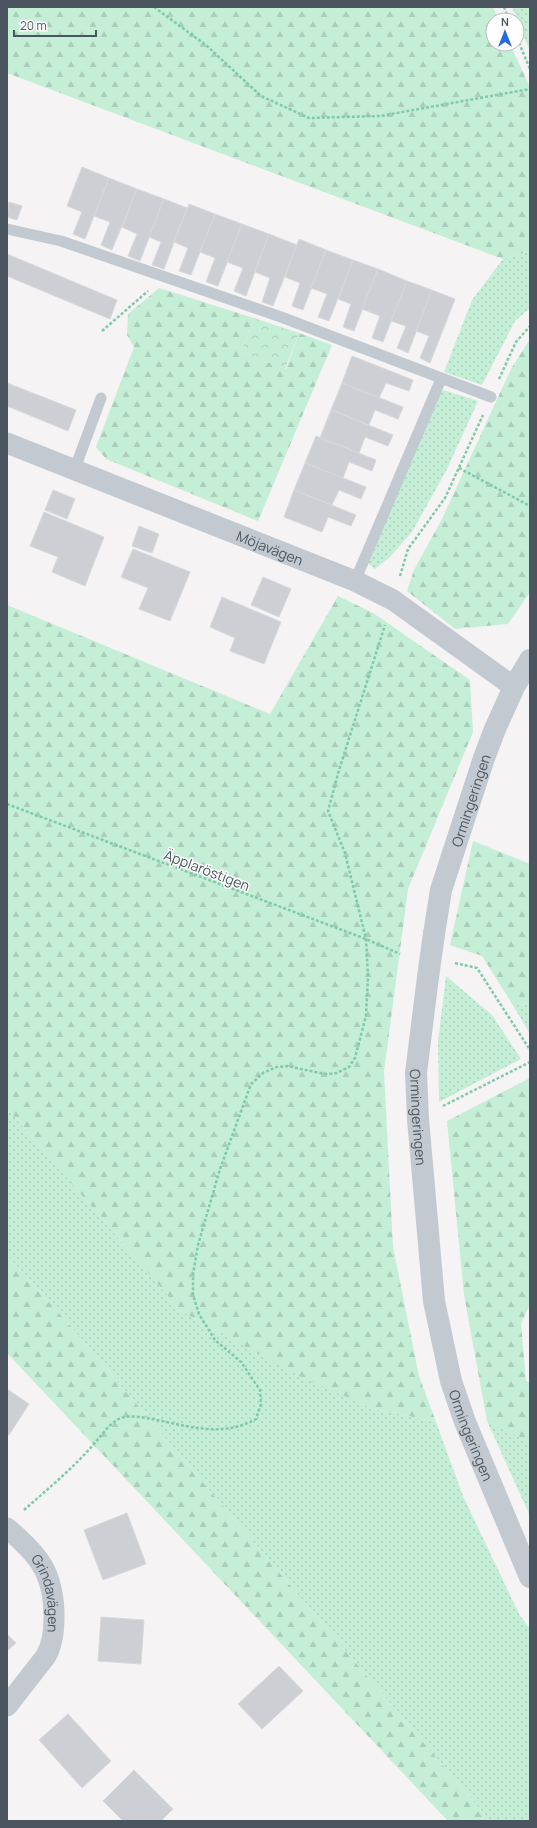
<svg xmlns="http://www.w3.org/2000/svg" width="537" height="1828" font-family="Manrope,sans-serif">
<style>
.grass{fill:url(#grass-dots)}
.forest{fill:url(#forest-firs)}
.park{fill:url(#park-crowns)}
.building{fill:#cdcfd5;stroke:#d7d9dd}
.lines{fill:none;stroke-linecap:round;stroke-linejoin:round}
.path{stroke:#7fcba9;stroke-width:2.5;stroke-dasharray:3 2;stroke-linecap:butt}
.service{stroke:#c2c9d0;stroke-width:11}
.minor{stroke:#c2c9d0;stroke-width:21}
.tertiary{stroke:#c2c9d0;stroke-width:22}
.tertiary-bridge{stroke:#c2c9d0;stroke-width:22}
.labels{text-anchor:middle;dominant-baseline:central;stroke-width:3;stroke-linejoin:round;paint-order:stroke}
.street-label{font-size:14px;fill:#4b555f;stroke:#fff}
</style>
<defs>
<pattern id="grass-dots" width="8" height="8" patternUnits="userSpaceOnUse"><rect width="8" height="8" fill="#c5eed7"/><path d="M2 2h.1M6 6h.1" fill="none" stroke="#abcebb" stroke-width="1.8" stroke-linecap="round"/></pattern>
<pattern id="forest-firs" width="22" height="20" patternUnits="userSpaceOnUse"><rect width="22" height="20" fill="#c5eed7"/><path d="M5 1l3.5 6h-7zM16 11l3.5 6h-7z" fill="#abcebb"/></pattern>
<pattern id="park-crowns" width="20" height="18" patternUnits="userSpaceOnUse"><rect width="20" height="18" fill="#c5eed7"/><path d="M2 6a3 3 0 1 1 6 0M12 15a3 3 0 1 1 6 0" fill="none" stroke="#abcebb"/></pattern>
</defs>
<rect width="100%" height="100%" fill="#f5f3f3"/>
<g class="grass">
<path d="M512,7H530V51Z"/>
<path d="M530,251V308L515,321L482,385L444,372L472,300L503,259Z"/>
<path d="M437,388L478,401L447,469L412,532L389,558L375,569L363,559Z"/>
<path d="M446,976L492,1015L521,1059L439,1102L438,1042Z"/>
<path d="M511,1002L530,1006V1034Z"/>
<path d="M7,1108L181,1311L371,1408L436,1422L463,1496L519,1614L530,1629V1821H490L72,1328L7,1255Z"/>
<path d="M487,1421L530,1442V1516Z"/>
</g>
<g class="forest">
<path d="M7,7H493L499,20H493V44H510L530,87V251L503,259L7,73Z"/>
<path d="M159,288L254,318L241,352L286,369L299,333L332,345L258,521L106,459L96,447L134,347L127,335L128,314Z"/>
<path d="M530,339V592L508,624L455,629L407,591L414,570L442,519L511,369Z"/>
<path d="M338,596L373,613L470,680L473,732L408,889L384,1072L393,1247L419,1376L436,1422L371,1408L297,1375L181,1311L7,1108V605L270,714Z"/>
<path d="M473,841L530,864V1006L511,1002L482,956L450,945Z"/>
<path d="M530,1078V1304L521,1324L526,1381L530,1383V1442L487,1421L464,1295L447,1121Z"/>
<path d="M7,1255L72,1328L490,1821H448L7,1353Z"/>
</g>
<path class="park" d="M254,318L299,333L285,369L241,352Z"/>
<g class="building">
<path d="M82,167L109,178L85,239L73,234L82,212L67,206Z"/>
<path d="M109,178L137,189L112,250L101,245L110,222L94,216Z"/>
<path d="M137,189L164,199L140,261L128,256L137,234L122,227Z"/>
<path d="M164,199L187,208L164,269L152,265L161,242L149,237Z"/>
<path d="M9,202L22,206L17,220L7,217Z"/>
<path d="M189,204L215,214L191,275L179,271L188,248L174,242Z"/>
<path d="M215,214L242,224L218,286L206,282L215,258L200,252Z"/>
<path d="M242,224L269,234L246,296L234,291L243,268L227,262Z"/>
<path d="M269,234L297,245L273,306L262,302L270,278L255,272Z"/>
<path d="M299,239L326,250L303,310L292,306L300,283L285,277Z"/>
<path d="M326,250L353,260L329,321L318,317L327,294L311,288Z"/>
<path d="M7,254L117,300L110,319L7,276Z"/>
<path d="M353,260L378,269L354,331L343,327L351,304L338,299Z"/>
<path d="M378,269L407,281L383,342L372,338L380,316L362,309Z"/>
<path d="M407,281L432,290L408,353L397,348L406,326L391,321Z"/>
<path d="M432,290L455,299L430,363L420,358L429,336L416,331Z"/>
<path d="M352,356L413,380L409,391L386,383L379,398L342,383Z"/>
<path d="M7,383L76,410L68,431L7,406Z"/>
<path d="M342,383L403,407L398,419L375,410L369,425L331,410Z"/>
<path d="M331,410L393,435L388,446L365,437L359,453L320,438Z"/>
<path d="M316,436L376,460L372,471L349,462L343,478L305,463Z"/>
<path d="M305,463L366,487L361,499L339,490L332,505L294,490Z"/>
<path d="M53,490L75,499L67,519L45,510Z"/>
<path d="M294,490L356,515L351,526L328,517L322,532L284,517Z"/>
<path d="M44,512L104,537L85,586L52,572L58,557L30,546Z"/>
<path d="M139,526L159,534L152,553L132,546Z"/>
<path d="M133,549L190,572L170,621L139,609L148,588L121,577Z"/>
<path d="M263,577L291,589L279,617L251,605Z"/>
<path d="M222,597L281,622L264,664L230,651L235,638L210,627Z"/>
<path d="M7,1389L29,1404L9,1435L7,1434Z"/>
<path d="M127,1513L146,1564L103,1580L84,1530Z"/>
<path d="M101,1617L144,1620L141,1664L98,1661Z"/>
<path d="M7,1634L16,1643L7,1651Z"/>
<path d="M279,1666L303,1691L262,1729L238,1704Z"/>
<path d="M68,1714L111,1761L82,1788L39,1740Z"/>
<path d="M134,1770L173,1809L161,1821H123L103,1801Z"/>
</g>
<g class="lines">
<g class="path">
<path d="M154,7L207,46L261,96L309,118L380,116L530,89"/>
<path d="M504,7L509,20"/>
<path d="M517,38L530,69"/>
<path d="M102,331L148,291"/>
<path d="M499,379L516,342L530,326"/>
<path d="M459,468L530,506"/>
<path d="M400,576L408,549L445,498L483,415"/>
<path d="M7,804L366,939L400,954"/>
<path d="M455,963L477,968L530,1050"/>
<path d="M443,1106L530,1062"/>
<path d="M24,1510C50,1487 77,1465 99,1438C105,1431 112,1421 121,1418C131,1415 142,1417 152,1419C188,1426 222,1438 256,1419L261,1404L260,1390L241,1362L215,1340L199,1314L193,1295V1274L198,1245L220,1169L251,1084L263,1073L277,1067L287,1066L325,1074L337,1073L349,1067L355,1058L366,1016L368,977L366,939L345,853L328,811L339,770L385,625"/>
</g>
<g class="service">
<path d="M7,229L61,241L281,317L491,397"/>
<path d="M74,471L101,398"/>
<path d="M355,581L441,379"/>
</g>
<g class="minor">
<path id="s1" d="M7,443L355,581L393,600L514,687"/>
<path id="s2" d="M7,1528C39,1555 54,1573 54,1617C54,1630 53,1644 46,1656L7,1706"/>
</g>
<g class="tertiary">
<path id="s3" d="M434,934L441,890L484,758L495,729L514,687L530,660"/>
<path id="s4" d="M428,977L416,1073L418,1119L434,1301L451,1381L465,1422L530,1577"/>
</g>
<path class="tertiary-bridge" d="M428,977L434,934"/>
</g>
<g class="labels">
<g class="street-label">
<text stroke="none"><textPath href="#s1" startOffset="283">Möjavägen</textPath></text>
<text stroke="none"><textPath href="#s3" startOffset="139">Ormingeringen</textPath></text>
<text transform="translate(207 870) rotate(21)">Äpplaröstigen</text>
<text stroke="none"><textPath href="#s4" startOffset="141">Ormingeringen</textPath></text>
<text stroke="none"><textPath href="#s4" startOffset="465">Ormingeringen</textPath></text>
<text stroke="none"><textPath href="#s2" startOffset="80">Grindavägen</textPath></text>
</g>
</g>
<rect width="537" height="1828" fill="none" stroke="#4b555f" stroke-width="16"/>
<g transform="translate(505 32)"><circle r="19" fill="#ffffff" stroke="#b7bbbf"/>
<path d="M0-3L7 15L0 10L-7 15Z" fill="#266bdc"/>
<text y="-6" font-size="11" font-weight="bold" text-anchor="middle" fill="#4b555f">N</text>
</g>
<path d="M14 30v6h82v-6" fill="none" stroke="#4b555f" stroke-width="2"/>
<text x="20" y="30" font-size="12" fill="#4b555f" stroke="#ffffff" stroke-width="3" paint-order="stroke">20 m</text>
</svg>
